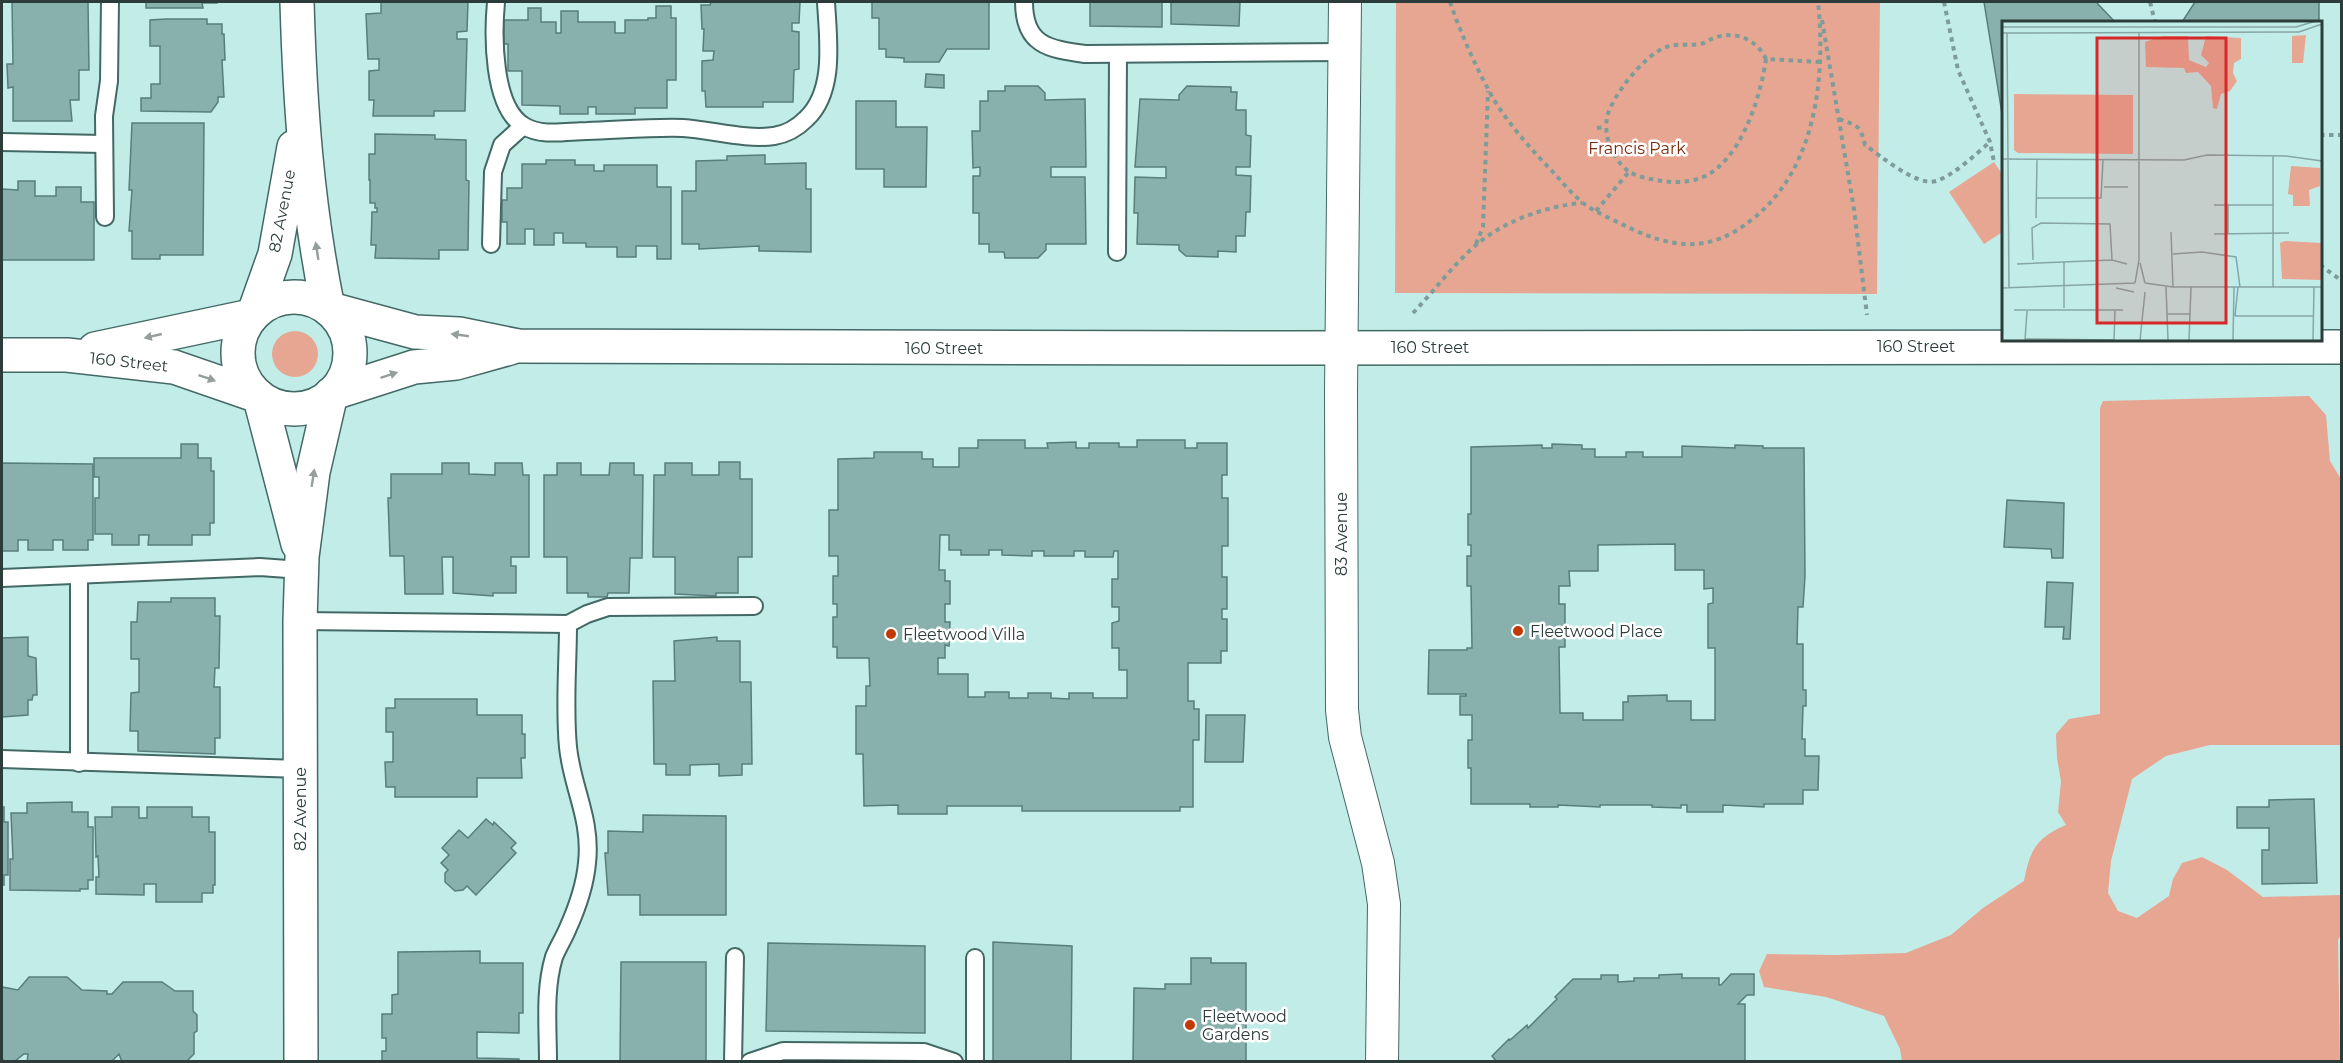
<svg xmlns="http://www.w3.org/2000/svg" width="2343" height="1063" font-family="Montserrat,sans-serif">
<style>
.green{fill:#e7a692}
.building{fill:#88b0ad;stroke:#587e7b;stroke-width:1.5;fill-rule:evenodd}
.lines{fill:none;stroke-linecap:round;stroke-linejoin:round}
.service-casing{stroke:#436965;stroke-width:20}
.minor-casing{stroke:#436965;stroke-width:34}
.tertiary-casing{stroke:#436965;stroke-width:36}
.path{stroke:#7e9d9a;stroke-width:4;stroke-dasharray:4.5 4.5;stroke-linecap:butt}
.service{stroke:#fff;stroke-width:16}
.minor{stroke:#fff;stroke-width:32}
.tertiary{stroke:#fff;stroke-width:33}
.oneway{fill:#959e9d}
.poi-dot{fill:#c23a01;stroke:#fff;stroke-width:2}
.labels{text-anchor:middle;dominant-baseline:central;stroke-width:5;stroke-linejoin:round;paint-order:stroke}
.park-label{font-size:16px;fill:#7b280b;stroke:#fff}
.street-label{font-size:16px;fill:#2b3c3b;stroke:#fff}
.poi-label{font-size:16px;fill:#2b3c3b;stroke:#fff;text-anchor:start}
.inset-road{fill:none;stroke:#86a6a3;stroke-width:1.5}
.view{fill:#d62828;fill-opacity:0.15;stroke:#d62828;stroke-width:3}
.inset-edge{fill:none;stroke:#2b3c3b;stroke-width:3}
</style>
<rect width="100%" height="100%" fill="#c2ece8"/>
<g class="green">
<path d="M1396,2H1880L1877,294L1395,293Z"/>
<path d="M1994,162L2004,177V231L1984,244L1949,192Z"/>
<circle cx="295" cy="354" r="23"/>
<path d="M2309,396L2326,415L2330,461L2341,479V745H2210L2166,756L2132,779L2111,861L2108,893L2118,911L2137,918L2169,896L2173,879L2182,863L2202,857L2227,870L2263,897L2341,895V935L2338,940L2340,1061H1902L1900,1049L1884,1016L1826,997L1764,987L1759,971L1767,954L1836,955L1906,953L1951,935L1983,908L2024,881C2030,850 2036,838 2066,825L2058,812L2061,781L2057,758L2056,734L2069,719L2100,714V408L2103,401Z"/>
</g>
<g class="building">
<path d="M12,2H88L89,70H79V100H70L72,121H13V87L8,88L7,64H13Z"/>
<path d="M146,2H217V3H202L203,8H146Z"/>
<path d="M381,2H468L467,31L457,32V39H467L465,111H434V116H373L374,100H369V71L379,70V59H368L366,14L381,13Z"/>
<path d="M711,2H800L799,23H792V31L799,32V69L794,70L793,102H763V107H706L705,91H702V61L713,60L714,51H703L704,29H702L701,5H710Z"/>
<path d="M872,2H989V49H947L939,62H904V58L886,57V49H879V18H872Z"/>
<path d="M1090,2H1162V27L1090,26Z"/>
<path d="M1171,2H1240L1239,26L1171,24Z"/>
<path d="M1984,2H2096L2115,22H2004V126Z"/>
<path d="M2195,2H2319V22H2182Z"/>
<path d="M656,6H671V18H676V80H667V108H635V114H596V107H588V114H560V106L522,105V71H508V44H504V20H528V8H541V22H556V33H561V11H578V22H615V33H625V20H648V18H656Z"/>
<path d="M166,19H207V24H222V34H224L225,60H222L224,97H218V102L211,112L141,111V98H151V84H160V46H150V20Z"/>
<path d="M926,74L944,75V88L925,87Z"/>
<path d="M1005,86H1038L1045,93V100L1085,99L1086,167H1051V177H1085L1086,244H1046V250L1038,258H1005L1004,252H989V244H979V213H973V176H980V167L973,168L972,131H980V101H988V91H1005Z"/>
<path d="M1187,86L1231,87V92H1237L1236,110H1246V135L1251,136L1250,167H1236V175L1251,176L1250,212H1246L1245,236H1236V252L1218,251V257L1186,256L1179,250V245L1137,244L1138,213H1134L1135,177L1166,178V167H1135L1140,99L1179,100V95Z"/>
<path d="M856,101H896V127H927L926,187H884V169H856Z"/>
<path d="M132,123H204L203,255H160V259H132V231H129L132,190H129Z"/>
<path d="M375,134L435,135V139L466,140V180L469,181L468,250H439V259L375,258L376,245H371L372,212H377V208H375V203H370V180H369V154H375Z"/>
<path d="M765,155V164L806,163V189H811V252L759,251V246L699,249V244H682V191H696V161L727,160V156Z"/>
<path d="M546,160H575V165H594V171H604V165H657V187H671V259H657V246H636V257H617V247H586V243H563V233H554V245H534V229H525V244H507V222H502V200H507V188H522V164H546Z"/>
<path d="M18,181H35V196H56V187H81V202H94V260H2V189L18,190Z"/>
<path d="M978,440H1025V448H1048L1047,443L1076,442V448H1089V443H1119V447H1137V440H1185V448H1197V443H1227V475H1222V498H1228V546H1222V577H1227V609H1222V619H1227V651H1221V663H1188V701H1194V709H1199V740H1193V807H1180V811H1022V806H947V814H898V805L864,806L863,754H856V706H866V686H870L869,658H837V647H833V617H837V604H833V576H838V556H829V510H838V459L874,458V452H922V459H933V467H959V448H978ZM940,535H949V550H961V555H989V550H1002V555L1032,556V551H1044V556H1074V551H1085V557H1113L1114,551H1118V579H1112V607H1119V621L1112,623V648H1119V670H1127V698H1093V693H1069V699L1051,698V693H1028V698H1009V692H985V697H968V674H938V658H945V645L949,646L950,622H945V604H950V581H945V570H939Z"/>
<path d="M181,444H198V458H211V471H214V523H210V535H192V545H148L149,535H139V545H112V534H95V498H99V477H94V458H181Z"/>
<path d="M1552,444L1582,445V449H1595V457H1626V452H1643V457H1682V446L1735,448V445L1763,446V448H1804L1805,576L1803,607H1798L1797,644H1803V690H1806V706H1803L1802,739H1805V756H1819L1818,790H1803V804H1764V807L1723,805V812H1687V805H1681V808L1652,807V805H1600V807L1558,805V807H1530V804H1471V768H1468V740H1472V715H1460V696H1466V694H1428L1429,650H1467V648H1472L1471,586H1467V556H1471V545H1468V514H1471V447L1542,445V448H1552ZM1675,544V570H1704V589L1713,588V603L1708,604V648H1715V720H1691V701H1667V695L1628,696V702H1623V720H1583V713H1560L1559,647H1565V604H1559V586H1570L1569,571H1598V545Z"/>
<path d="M719,462H740V479H752V557H738V593H716V596L675,594V557H653L654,475H665V463H692V475H719Z"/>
<path d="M2,463L93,464V540H88V550H63V540H53V550H28V540H18V551H2Z"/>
<path d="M442,463H469V474L495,475V463H522L523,475H529V557H511V566H516V593H493V596L453,593V557H442L443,594H405L404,556H390L388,498H391V474H442Z"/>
<path d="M557,463H581V475H609L610,463H634V475H643L642,558H630L629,593H608L607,597H588V593H567V557H544V475H557Z"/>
<path d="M2007,500L2064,503L2063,558H2052L2051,549L2004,547Z"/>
<path d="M2047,582L2073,583L2070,639H2063L2064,627H2045Z"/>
<path d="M171,598H215V616H220L219,668H215L214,687H220V738H215V754L138,751V731H130L131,693L139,692V659H131V622H137L138,602H171Z"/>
<path d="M28,637V656L36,658L37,695H33L32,700H28V715L2,717V638Z"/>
<path d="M717,637V641H740V682H751L752,764H742V775L719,776V764L690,765V775H666V764H654L653,681H675L674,641Z"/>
<path d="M395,699H477V715H522V734H525V758H521L522,778H477V797H395V787H386L385,762H393V732H386V708H395Z"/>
<path d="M1206,715H1245L1243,762H1205Z"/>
<path d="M2314,799L2317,883L2262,884V850H2269V828H2237V807H2269V800Z"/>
<path d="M72,802V812H88V827H93V880H88V889H80V891L10,890V859H13L11,813H27V803Z"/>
<path d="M2,807H4V822H8V875H4V885H2Z"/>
<path d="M112,807H139V818H147V807H192V817H209V832H215V885H213V893H202V902H156V884H144V895L96,894V877H99L98,856L96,857L95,817H112Z"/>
<path d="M643,815L726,816V915H640V895H608L605,853H608V831L643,832Z"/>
<path d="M486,819L493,825L494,822L516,843L511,848L516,853L476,895L467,886L463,890L455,891L445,882V873L448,870L441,863L449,855L442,848L459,830L468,838Z"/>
<path d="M993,942L1072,946L1071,1062H993Z"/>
<path d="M768,943L925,946V1033L766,1031Z"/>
<path d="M480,951V963H523V1013H519V1033L477,1032V1058L519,1059V1062H382V1051H386V1038H382V1014H392V995L398,994V952Z"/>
<path d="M1191,958H1211V963H1246V1062H1133L1134,988L1165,989V984H1191Z"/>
<path d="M621,962H706V1062H620Z"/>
<path d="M1682,974V978H1719V985H1721L1731,974H1754V995H1747L1738,1004H1745V1061L1497,1062L1492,1056L1509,1039L1510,1040L1527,1025L1528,1028L1557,999L1555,997L1573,979H1601V975H1618V982L1634,981V978H1659V975Z"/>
<path d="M29,977H67L82,990L107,991V994H112L123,982H162L175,991H193V1011L197,1015V1031L194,1033V1054L186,1062H122L119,1054L111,1062H27L28,1054H24L15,1061H4L2,1058V987L18,990Z"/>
</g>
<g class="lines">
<g class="service-casing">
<g id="service">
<path d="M496,2C493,34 492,107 524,126C542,137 568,131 587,131C619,130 652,127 683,128C712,130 746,140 774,136C787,134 797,128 806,119C836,91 828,39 826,2"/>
<path d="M1024,2C1024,45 1048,49 1085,54L1345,52"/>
<path d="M2,142L104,144"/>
<path d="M105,217L104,116L109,81L110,2"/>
<path d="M491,244L493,172L502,145L523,126"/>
<path d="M1117,252L1118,54"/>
<path d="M79,576V763"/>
<path d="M2,578L260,567L301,570"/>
<path d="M300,621L568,624L587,614L608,607L754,606"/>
<path d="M2,759L300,769"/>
<path d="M975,958V1062"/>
<path d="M548,1062C548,1027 544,990 554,957C558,947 564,938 568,928C577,908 585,885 587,863C592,819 572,788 568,747C564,706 568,664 568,624"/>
<path d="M733,1062L735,957"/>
<path d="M750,1062L783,1051L924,1052L954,1062"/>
</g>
</g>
<g class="minor-casing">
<path id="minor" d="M1345,2L1341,392L1342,710L1345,737L1378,863L1384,904L1382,1062"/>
</g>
<g class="tertiary-casing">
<g id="tertiary">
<path d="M297,2C300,106 307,205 328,308"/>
<circle cx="294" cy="353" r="56"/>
<path d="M330,309L415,332L459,334L518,346C1126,350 1734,347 2342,347"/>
<path d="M254,313L275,254L294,147"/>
<path d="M95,349L251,316"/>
<path d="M2,355H67L174,367L258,396"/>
<path d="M333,393L414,367L456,363L510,348"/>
<path d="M260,398L298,544"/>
<path d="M301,1062L300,621L302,557L313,472L331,394"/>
</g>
</g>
<g class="path">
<path d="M1450,2C1460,31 1473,61 1488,89C1503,118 1529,147 1552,171C1562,182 1572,194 1583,203C1598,214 1616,221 1632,229C1675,249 1711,252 1750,221C1816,171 1826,78 1818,2"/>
<path d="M1944,2L1958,70L1990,142L1994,162"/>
<path d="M2150,2L2155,22"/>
<path d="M1822,20L1854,209L1867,315"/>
<path d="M1766,59C1761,94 1745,146 1716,169C1700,183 1676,184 1656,180C1634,176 1624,173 1613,152C1607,142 1605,129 1607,117C1612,96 1644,56 1664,48C1677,42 1691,47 1704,43C1708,41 1712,38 1717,37C1737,31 1757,40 1766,59L1821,62"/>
<path d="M1839,119C1858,126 1860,125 1865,145C1881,156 1917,187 1936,181C1953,176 1976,154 1990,142"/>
<path d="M1597,128L1606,127"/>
<path d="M2320,135H2342"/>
<path d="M1596,211L1628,173"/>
<path d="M1476,244L1483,227L1488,91"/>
<path d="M2320,265L2342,281"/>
<path d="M1413,313C1434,291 1453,265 1476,245C1504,221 1546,206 1582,203"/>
</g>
<use href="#service" class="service"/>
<use href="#minor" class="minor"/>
<use href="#tertiary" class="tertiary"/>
</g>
<defs><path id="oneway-solid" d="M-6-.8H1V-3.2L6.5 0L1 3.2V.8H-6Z" transform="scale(1.5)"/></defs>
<g class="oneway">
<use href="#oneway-solid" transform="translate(317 251) rotate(-99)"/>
<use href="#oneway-solid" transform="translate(460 335) rotate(-172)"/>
<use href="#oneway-solid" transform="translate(153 336) rotate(167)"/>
<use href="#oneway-solid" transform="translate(389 375) rotate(-18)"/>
<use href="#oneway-solid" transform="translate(207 378) rotate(19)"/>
<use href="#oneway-solid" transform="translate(313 478) rotate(-81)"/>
</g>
<g class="poi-dot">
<circle cx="1518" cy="631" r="6"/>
<circle cx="891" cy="634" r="6"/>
<circle cx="1190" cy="1025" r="6"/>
</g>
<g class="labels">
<g class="park-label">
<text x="1637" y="148">Francis Park</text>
</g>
<g class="street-label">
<text transform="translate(282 211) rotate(-79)">82 Avenue</text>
<text x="1916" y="346">160 Street</text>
<text x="1430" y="347">160 Street</text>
<text x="944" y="348">160 Street</text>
<text transform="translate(129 362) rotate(6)">160 Street</text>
<text transform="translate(1341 534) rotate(-90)">83 Avenue</text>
<text transform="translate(300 809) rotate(-90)">82 Avenue</text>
</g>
<g class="poi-label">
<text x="1530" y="631">Fleetwood Place</text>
<text x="903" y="634">Fleetwood Villa</text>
<text x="1202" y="1016">Fleetwood<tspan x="1202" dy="18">Gardens</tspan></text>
</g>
</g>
<g transform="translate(2002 21)">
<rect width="320" height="320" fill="#c2ece8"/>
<path d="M304,14L301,42H290V15ZM161,15H186L187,39L204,46L207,42L199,34L204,15L239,17V38L232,42L231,52L235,60L228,70L219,73L215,88L211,87L209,65L196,51L184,52L182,47L144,46L143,21ZM12,73L131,74V133L16,132L12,129ZM289,145L318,147V165L307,169L308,185H291V174L286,173ZM283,220L319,222V259L280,258L278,222Z" fill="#e7a692"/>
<path class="inset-road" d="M0,6H294L314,0M0,12L297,11L320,3M5,12L7,267M271,135V266M0,138L182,139L205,134L284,135L320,140M102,166H126M34,177H99L101,139M212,184H271M34,197L35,138M169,211L171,266M212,213L287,212M226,213V184M171,233L200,231L234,236L238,266M31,239L30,207L39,202L108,203L110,239M138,242L143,262M15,243L110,239L125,243M133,262L137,239V12M143,262L171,266H320M164,266L166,319M0,267L133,262M114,267L132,271M62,287V241M12,289H121M165,293H188M233,295H311M233,295L236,266M23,318L112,319M23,319L25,290M112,319L113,290M138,319L143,271M187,319L189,266M231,319L232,266M311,319L312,266"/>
<path class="view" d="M95,17H224V302H95Z"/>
<rect width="320" height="320" class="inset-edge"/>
</g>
<rect width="2343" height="1063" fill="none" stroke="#2b3c3b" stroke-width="6"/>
</svg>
